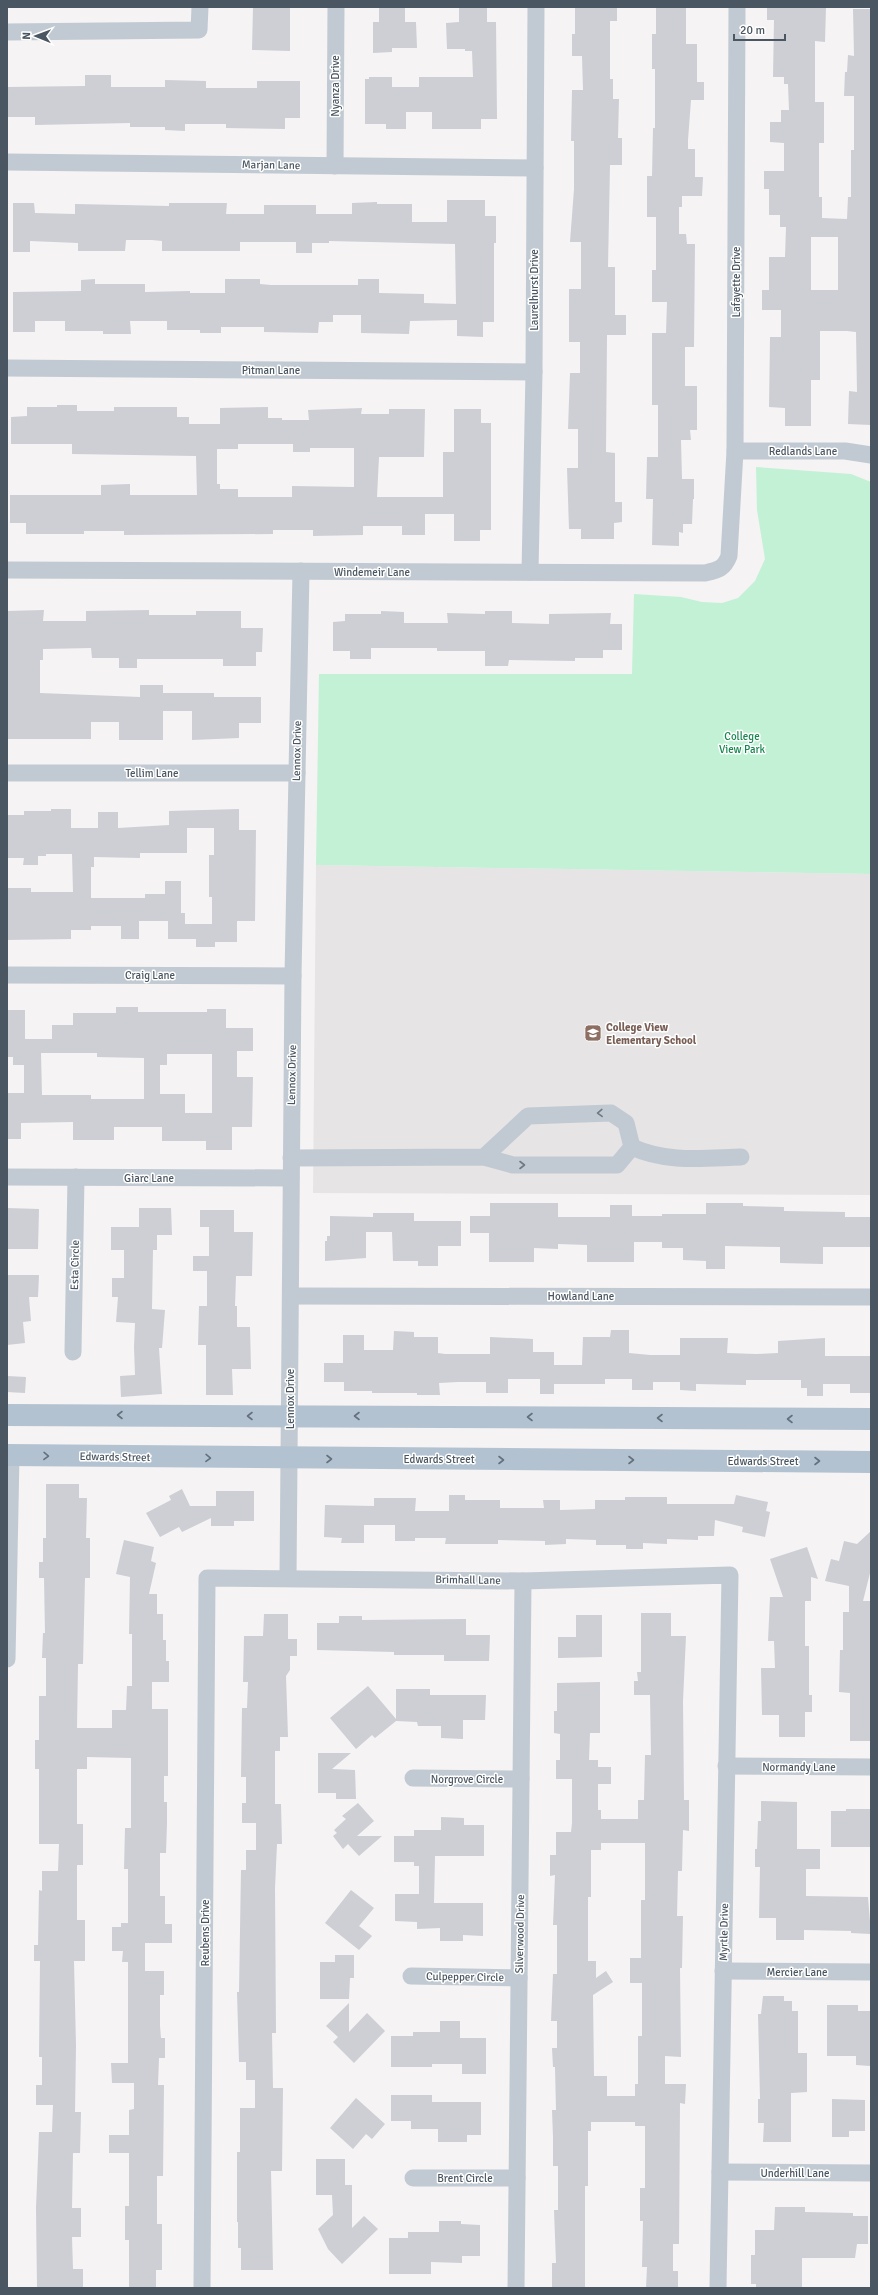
<svg xmlns="http://www.w3.org/2000/svg" width="878" height="2295" font-family="Signika,sans-serif">
<style>
.education{fill:#e6e4e5}
.green{fill:#c3f1d5}
.building{fill:#cdcfd5;fill-rule:evenodd}
.lines{fill:none;stroke-linecap:round;stroke-linejoin:round}
.minor{stroke:#c1cad2;stroke-width:17}
.major{stroke:#b3c2d1;stroke-width:22}
.oneway{stroke:#6e7983}
.oneway2{stroke:#64717d}
.labels{text-anchor:middle;dominant-baseline:central;stroke-width:3;stroke-linejoin:round;paint-order:stroke}
.street-label{font-size:11px;fill:#4a5661;stroke:#fff}
.park-label{font-size:11px;fill:#17864f;stroke:#fff}
.education-label{font-size:11px;font-weight:bold;fill:#785e54;stroke:#fff;text-anchor:start}
</style>
<rect width="100%" height="100%" fill="#f5f3f3"/>
<path class="education" d="M316,865L871,874V1195L313,1193Z"/>
<path class="green" d="M756,467L851,474L871,482V874L316,865L319,674H632L634,594L681,597L702,602L722,603L738,598L755,581L765,559L757,510Z"/>
<g class="building">
<path d="M253,7H290V51L252,50Z"/>
<path d="M379,7H405V22H416L417,48H392V52L373,53V22H379Z"/>
<path d="M459,7H487V22H496L497,119H481V129H432V112H406V129H386V124H365V79H369V77H392V87H419V77H473L472,51H465V49H447L446,23L459,22Z"/>
<path d="M575,7H617V21H610V79H613V99H619L618,138H622V165H610L608,267H615V315H626V335H607L606,452L615,453V502H622V522L614,523V539H581V529H569L567,468H578V429H568L570,373H580V342H569V289H581V242H570L574,189V141H571L572,90H583L582,56H572V34H575Z"/>
<path d="M656,7H686V44H697V82H704V100H691L688,140V149H695V177H703L702,196H682V207H679V234H686L687,244H695L694,347H685V386H697V430H690L691,440H681L682,479H694V499H693L692,524H683V533L679,532V546L652,545L653,499H646L647,457H658V405H652V333H666L667,302H652V270H656V217H647V176H652L653,128H655V69H652V34H656Z"/>
<path d="M767,7H826L825,42L815,41V102H824V143H819V197H822V218L847,219L848,197H851V150H854V96H844L845,72H847L848,55L854,56L853,9H871V425L848,424L849,391L857,392L856,332L847,331H820V380H811V426H785V408L769,407L770,337H781V310H762V290H769V257H785L786,227H780V215H769V189H764V171H784V143L770,142V122H781V110H789L788,84H784V77H773L774,20H767ZM811,237H838V290H811Z"/>
<path d="M85,75H111V87H165V80L206,81V88H257V81H300V118H285V129L226,128V124H185V131L165,130V127H130V123L35,125V117H7V87L85,86Z"/>
<path d="M447,200H485V216H496V243H494V322H483V337L457,336V320L410,321L409,334L361,333V315H333V322H319L318,333L264,332V327H221V333H200V330H167V321H130L131,334H103V331H65V321H35V332H13V292L81,291V280L95,279V284H145V292L190,291V293H225V279H260V284L271,285H358V279H379V293L424,294V303L456,304L455,244L329,241V243H312V253H296V242H240V251H162V241L152,240H126L125,251H78V243L30,241V252H13V203H34L35,213L75,214V204L169,206V203H227L226,214H264V205H316V214H352V203L377,202V204H412V222H447Z"/>
<path d="M57,405H77V411H114V407H177V417H189V424H220V408L268,407V418H282V420H309L308,410L362,408L361,414H389V409H425L424,457H379L377,497H443V452H454V409H481V423H491V530H480V541H454V514H425V535H402V526H363V535L313,536V530H273V534L124,535V531H84V534H26V523H10V495H101V485L130,484V495H197L196,456L72,454V444H11V417L27,416V407H57ZM238,444H293V452H310V448H354V487L292,486V497H238V489H220V484H217V449H238Z"/>
<path d="M44,610L43,621H86V611L149,610V615H196V611H241V628H263L262,652H256V666H223V659H137V668H119V658H92L91,648L43,649V660H40V693L140,697V685H163V693H214V697H261V723H239V738L192,740V711H163V740H119V722H91V739H7V611Z"/>
<path d="M381,611L404,612V623H448L447,613L485,614V611H512V623L549,624V614L611,613L610,624H622V650H603V658H575V661L509,660L508,666H485V651H437V648H371V659H350V651H333V622L345,621V614H381Z"/>
<path d="M51,809H71V828H98V812H118V828L169,825V811L239,809V830H256L255,921H237V942H215V947H196V939H168V921H139V939H121V926H91V930H71V939L7,940V888H31V892H73L72,854H46V856H38V865H23L24,858H7V815H24V811H51ZM187,828H214V855H209V897H212V924H185V913H181V881H165V894H145V898H91V867H94V857L140,858V853H187Z"/>
<path d="M116,1007H138V1012H207V1009H226V1028H253V1051H237V1077H253L252,1127H232V1150H206V1141H162V1127H114V1140H73V1122L21,1123V1139H7V1093H24V1065H13V1057H7V1010H25V1039H52V1025H73V1013H116ZM41,1053H97V1057L144,1058V1099H91V1095H42ZM167,1054H212V1113H185V1094H160V1065H167Z"/>
<path d="M490,1203H558V1217H610V1205H632V1216H662V1214H706V1203H743V1206L784,1207V1211L845,1212V1217H871V1247H823V1264L780,1263V1247L725,1246V1269H706V1261L683,1260V1248H662V1242H634V1262H587V1245L558,1244V1249L534,1248V1262H489V1233H470V1216H490Z"/>
<path d="M7,1208L39,1209L38,1249H7Z"/>
<path d="M139,1208H171L172,1235H157V1250H153L152,1309L165,1310L162,1348H159L162,1394L121,1397L120,1376L135,1375L134,1347L135,1323L116,1322L118,1297H112V1278H124V1250H111V1227H139Z"/>
<path d="M200,1210H234V1232H253L252,1276H236L235,1306H237V1327H250L251,1369H232L233,1395H206V1345H198L199,1306H207V1271H193V1256H209V1227H200Z"/>
<path d="M373,1213H414V1221H461V1246H438V1266H418V1261H393L392,1232H366V1258L325,1261V1241H327V1236H330V1216L373,1217Z"/>
<path d="M7,1275H39L38,1297H29L31,1321L23,1322L25,1343L7,1345Z"/>
<path d="M611,1330H629V1353L650,1355H680V1338H728L727,1353L756,1354L778,1353V1341L825,1338V1356H871V1393H850V1384H823V1396H807V1388H801V1380H746V1385L696,1384V1391L680,1390V1382H653V1390H632V1379H605V1384H554V1394H540V1379H508V1393H486V1382H458L439,1383L440,1395H417V1393H372V1391H344V1382H324V1363H343V1335H364V1350H393L394,1331L414,1332V1337H438V1353L445,1354H490V1337L533,1339V1352H554V1365H582L583,1337H610Z"/>
<path d="M7,1376L26,1377L25,1393L7,1392Z"/>
<path d="M46,1484H79V1498H87L86,1538H90V1578H85L83,1664H78L77,1728H112V1710H126L127,1686H132V1634H129L130,1577L116,1574L124,1540L154,1547L151,1561L156,1563L149,1594H157V1614H163V1640H166V1661H169V1682H152V1709H168V1776H164V1802H167V1823L166,1853H160V1896H165V1924H172V1943H145V1971H164V1995H160V2026L161,2038H165V2058H159L158,2085H164L163,2176H157V2224H162V2270H156V2288H129V2240H125V2206H129V2153H109V2135H129V2110L134,2109V2083H112L111,2063H128V1962H122L123,1951H112V1927H121V1923H128V1869H124L125,1828H131V1758L87,1757V1769H77V1824H83V1865H77V1920H85V1961H74L76,2046L75,2112H81L80,2153H73L72,2208H81V2237H72L73,2269H83V2288H37L36,2208L39,2132H52L53,2105H36V2085H42V2057H39L40,1961H34V1945H38L39,1890L42,1891V1871H58L59,1844H39V1769H35V1740H39V1696H46V1658H42L43,1633H45L44,1578H39V1562H43V1538H46Z"/>
<path d="M182,1489L190,1506H216V1491H254V1521H234V1526H211V1518L182,1532L179,1527L160,1537L146,1513L171,1500L169,1496Z"/>
<path d="M449,1495H465V1500H500V1508H544L543,1500H560V1510L595,1509V1500H625V1497H667V1504H734L736,1495L768,1502L766,1511L770,1512L765,1537L742,1532L743,1527L715,1520L714,1536H698V1540L667,1539V1544L643,1543V1549H626V1545H596V1540L566,1539V1544L545,1545V1541L498,1540V1544H445L446,1538H415V1541H395V1525H364V1543H341L342,1538L324,1537L325,1505L374,1506V1498H416L415,1511H449Z"/>
<path d="M871,1531V1569L863,1601H871V1741H850V1693L839,1692L840,1650H843V1612H849V1586L825,1581L831,1559L839,1561L844,1541L857,1544Z"/>
<path d="M807,1547L818,1579L811,1577V1601H805V1646H809V1695H812V1712H805V1737H779V1715H762L761,1668H775L774,1641H768L770,1597H783L770,1559Z"/>
<path d="M641,1613H671V1636H686L683,1701L684,1800H689V1831L683,1830L682,1871H678L677,1916H683L682,1968H680L681,2057L665,2056V2084H686L685,2104L680,2103L679,2244H673V2271H678V2288H646L647,2267H642L643,2221H640V2188H645V2126H635V2122H591V2131H588V2186H585V2288H552V2263H556L554,2210H558V2166H553V2137L552,2110H556L555,2067H553L552,2048H557V2021H551L553,1974H557V1925H553L555,1875L550,1876V1855H556V1832H571L572,1823V1779H556V1760H560V1734L554,1733V1711H557V1683L600,1682V1733H590L589,1760H598V1767H611V1784H598V1810H601V1819H638V1800H644L645,1755H651L650,1695H634V1681H638L637,1672H641ZM601,1843H645V1900H641V1958H630V1983H642V2036H638V2084H635V2096H607V2076H594L593,1995L613,1982L606,1971L596,1978V1961H588V1897H591V1850H601Z"/>
<path d="M264,1614H288V1639H297V1656H290V1670L286,1676L288,1737H280V1751H275V1804H281L282,1844H277L275,1888L276,2033H272L273,2088H283L282,2171H271L273,2270H241V2248H238V2222H237V2152H240V2108H255V2080H246V2062H239L237,1992H239L241,1870H246V1850H256V1823H242V1803H246V1777H241L242,1708H247L248,1682H243L244,1636H263Z"/>
<path d="M576,1615H602V1657L558,1658V1637H576Z"/>
<path d="M339,1616H362V1620L466,1619V1635H490L489,1661H444V1655H394V1652L317,1650V1623H339Z"/>
<path d="M368,1686L396,1719V1689H430V1695H486L485,1720H463V1739L441,1738V1726H418L417,1722L396,1721L375,1738L372,1735L356,1749L330,1718Z"/>
<path d="M318,1753H351L332,1769L355,1770L356,1799H336V1793H318Z"/>
<path d="M761,1801L797,1802V1849H820V1869H806V1896L868,1897L871,1934L851,1933V1931L804,1930V1940H776V1918H759L760,1867H755V1849H757L758,1821H761Z"/>
<path d="M358,1803L374,1821L357,1836H382L359,1856L348,1844L343,1849L333,1836L337,1833L334,1830L346,1819L342,1816Z"/>
<path d="M846,1809H871V1847H831V1811H846Z"/>
<path d="M441,1817L464,1818V1825H484V1856H435L434,1903H483V1936L463,1935V1941H440V1928L417,1929V1922L395,1921V1894H419V1866H414V1862H394V1836H414V1830H441Z"/>
<path d="M351,1890L374,1908L359,1926L372,1936L359,1950L325,1923Z"/>
<path d="M335,1955H354V1978H350L349,1999H320V1962H335Z"/>
<path d="M763,1996H784V2001H792V2011H798V2053H807V2092L791,2093V2142H763L764,2123H758V2099H760L758,2014H761Z"/>
<path d="M349,2003V2032L367,2013L385,2031L354,2063L333,2042L338,2037L326,2026Z"/>
<path d="M827,2005H858V2011H870V2066L856,2065V2056H827Z"/>
<path d="M440,2021H460V2038H486V2074H462V2064H432V2067H391V2036H413V2032H440Z"/>
<path d="M391,2095H432V2102H481V2135H467V2142H438V2129H411V2121H391Z"/>
<path d="M356,2098L385,2124L372,2139L366,2134L353,2149L330,2128Z"/>
<path d="M832,2099L865,2100V2131H849V2137H832Z"/>
<path d="M316,2159H345V2185H352V2228L364,2216L378,2229L342,2264L328,2249L318,2229L333,2215L332,2195H316Z"/>
<path d="M775,2207H805V2212L853,2213V2216H868V2244H857L855,2258H802V2288H756V2284H751V2255H755V2230H774Z"/>
<path d="M439,2221H461V2224L480,2225V2256H462V2263L431,2262V2274H389V2238H408V2232H439Z"/>
</g>
<g class="lines">
<g class="minor">
<path d="M7,32L199,30L200,7"/>
<path d="M7,162L535,168"/>
<path d="M335,166L336,7"/>
<path d="M7,368L534,372"/>
<path d="M735,451H845L871,455"/>
<path d="M7,570L705,573C718,570 724,569 729,556L735,451L737,7"/>
<path d="M530,572L534,372L536,7"/>
<path d="M7,773H297"/>
<path d="M7,975L293,976"/>
<path d="M632,1147C666,1163 704,1158 741,1157"/>
<path d="M291,1158L484,1157L513,1165H617L632,1147L626,1123L611,1113L528,1116L484,1157"/>
<path d="M7,1177L291,1178"/>
<path d="M291,1296L871,1297"/>
<path d="M73,1352L76,1177"/>
<path d="M288,1578L293,976L301,571"/>
<path d="M7,1659L11,1455"/>
<path d="M726,1766L871,1767"/>
<path d="M413,1778L521,1779"/>
<path d="M723,1971L871,1972"/>
<path d="M411,1976L519,1978"/>
<path d="M720,2172L871,2173"/>
<path d="M413,2178H517"/>
<path d="M202,2288L207,1578L523,1581L730,1575L718,2288"/>
<path d="M516,2288L523,1581"/>
</g>
<g class="major">
<path d="M7,1415L871,1419"/>
<path d="M7,1455L871,1462"/>
</g>
</g>
<defs><path id="oneway-chevron" d="M-2-3.5L2.5 0L-2 3.5" fill="none" stroke-width="1.6" stroke-linecap="round" stroke-linejoin="round"/></defs>
<g class="oneway">
<use href="#oneway-chevron" transform="translate(600 1113) rotate(178)"/>
<use href="#oneway-chevron" transform="translate(522 1165)"/>
</g>
<g class="oneway2">
<use href="#oneway-chevron" transform="translate(120 1415) rotate(-180)"/>
<use href="#oneway-chevron" transform="translate(250 1416) rotate(-180)"/>
<use href="#oneway-chevron" transform="translate(357 1416) rotate(-180)"/>
<use href="#oneway-chevron" transform="translate(530 1417) rotate(-180)"/>
<use href="#oneway-chevron" transform="translate(660 1418) rotate(-180)"/>
<use href="#oneway-chevron" transform="translate(790 1419) rotate(-180)"/>
<use href="#oneway-chevron" transform="translate(46 1456) rotate(1)"/>
<use href="#oneway-chevron" transform="translate(208 1458) rotate(1)"/>
<use href="#oneway-chevron" transform="translate(329 1459)"/>
<use href="#oneway-chevron" transform="translate(501 1460)"/>
<use href="#oneway-chevron" transform="translate(631 1460)"/>
<use href="#oneway-chevron" transform="translate(817 1461)"/>
</g>
<defs>
<g id="school-square" transform="scale(0.9)"><rect x="-9" y="-9" width="18" height="18" rx="4" fill="#8d6e63" stroke="#fff"/><path d="M0-5L7-2L0 1L-7-2ZM-4 1L0 2.5L4 1V4Q0 6-4 4Z" fill="#fff"/></g>
</defs>
<g fill-rule="evenodd">
<use href="#school-square" x="593" y="1033"/>
</g>
<g class="labels">
<g class="street-label">
<text transform="translate(335 86) rotate(-90)">Nyanza Drive</text>
<text transform="translate(271 165) rotate(1)">Marjan Lane</text>
<text transform="translate(736 282) rotate(-90)">Lafayette Drive</text>
<text transform="translate(534 290) rotate(-90)">Laurelhurst Drive</text>
<text x="271" y="370">Pitman Lane</text>
<text x="803" y="451">Redlands Lane</text>
<text x="372" y="572">Windemeir Lane</text>
<text transform="translate(297 751) rotate(-89)">Lennox Drive</text>
<text x="152" y="773">Tellim Lane</text>
<text x="150" y="975">Craig Lane</text>
<text transform="translate(292 1075) rotate(-89)">Lennox Drive</text>
<text x="149" y="1178">Giarc Lane</text>
<text transform="translate(75 1265) rotate(-89)">Esta Circle</text>
<text x="581" y="1296">Howland Lane</text>
<text transform="translate(290 1399) rotate(-90)">Lennox Drive</text>
<text transform="translate(115 1457) rotate(1)">Edwards Street</text>
<text x="439" y="1459">Edwards Street</text>
<text x="763" y="1461">Edwards Street</text>
<text transform="translate(468 1580) rotate(1)">Brimhall Lane</text>
<text x="799" y="1767">Normandy Lane</text>
<text x="467" y="1779">Norgrove Circle</text>
<text transform="translate(724 1932) rotate(-89)">Myrtle Drive</text>
<text transform="translate(205 1933) rotate(-90)">Reubens Drive</text>
<text transform="translate(520 1934) rotate(-89)">Silverwood Drive</text>
<text x="797" y="1972">Mercier Lane</text>
<text transform="translate(465 1977) rotate(1)">Culpepper Circle</text>
<text x="795" y="2173">Underhill Lane</text>
<text x="465" y="2178">Brent Circle</text>
</g>
<g class="park-label">
<text x="742" y="736">College<tspan x="742" dy="13">View Park</tspan></text>
</g>
<g class="education-label">
<text x="606" y="1027">College View<tspan x="606" dy="13">Elementary School</tspan></text>
</g>
</g>
<rect width="878" height="2295" fill="none" stroke="#4a5661" stroke-width="16"/>
<g transform="translate(36 36) rotate(271)" stroke="#ffffff" stroke-width="3" paint-order="stroke">
<path d="M0-3L7 15L0 10L-7 15Z" fill="#4a5661"/>
<text y="-6" font-size="11" font-weight="bold" text-anchor="middle" fill="#4a5661">N</text>
</g>
<path d="M734 34v6h51v-6" fill="none" stroke="#4a5661" stroke-width="2"/>
<text x="740" y="34" font-size="12" fill="#4a5661" stroke="#ffffff" stroke-width="3" paint-order="stroke">20 m</text>
</svg>
